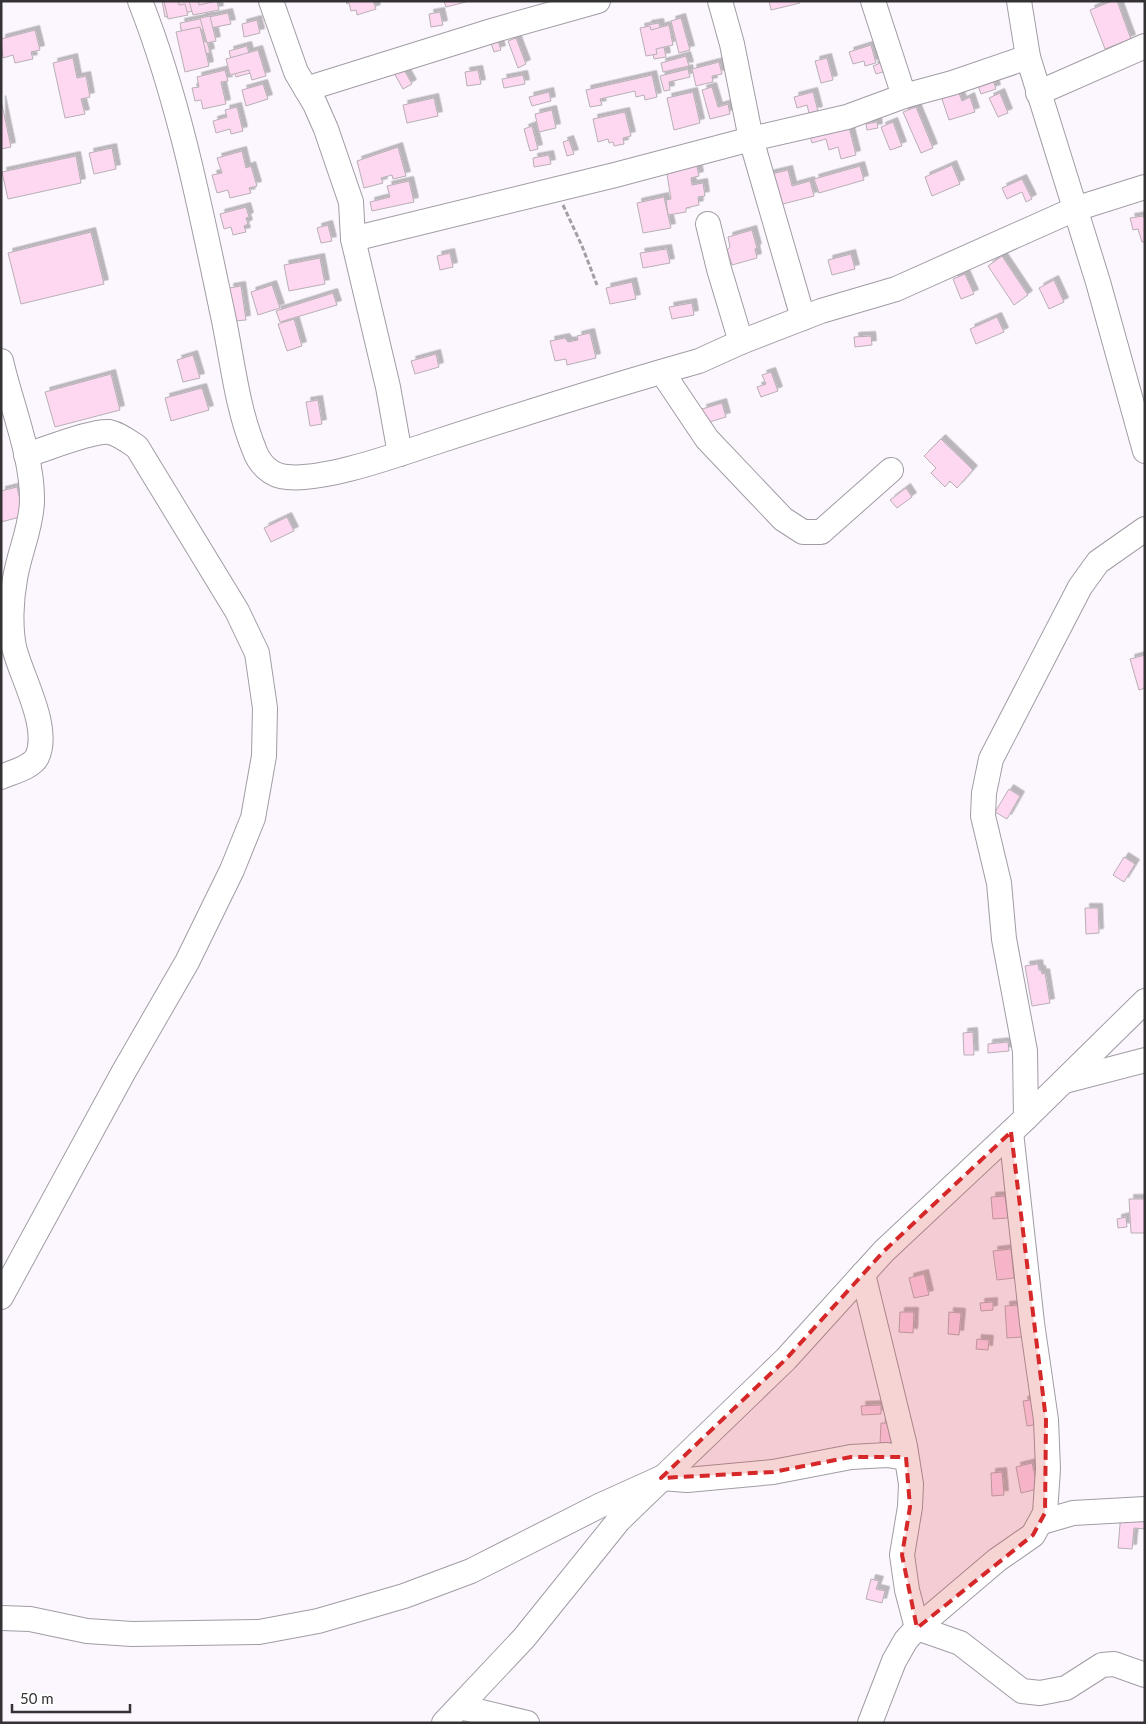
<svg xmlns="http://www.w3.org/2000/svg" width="1146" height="1724" font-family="Lato,sans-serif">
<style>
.building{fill:#fdd8f0;stroke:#b8afb4;filter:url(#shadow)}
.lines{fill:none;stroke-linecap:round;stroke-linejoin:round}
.minor-casing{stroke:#a19ca4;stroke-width:26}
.path{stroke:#a29ea4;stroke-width:3;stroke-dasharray:5 2.5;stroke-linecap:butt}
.minor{stroke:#fff;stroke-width:24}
.marked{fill:#d62828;fill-opacity:0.2;stroke:#d62828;stroke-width:4;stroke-dasharray:10 6;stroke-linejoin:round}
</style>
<defs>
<filter id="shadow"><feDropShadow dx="4.5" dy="-4.5" stdDeviation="0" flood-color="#0004"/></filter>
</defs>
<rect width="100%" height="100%" fill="#fcf7ff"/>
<g class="building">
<path d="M162,1H210L212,7L165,17Z"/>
<path d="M164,1H178L179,5L185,4L188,15L168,19Z"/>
<path d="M189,1H198L199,5L217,1L219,10L193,15Z"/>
<path d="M346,1H373L376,9L357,15L356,10L351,11L349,3L347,4Z"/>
<path d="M444,1H466V2L446,7Z"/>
<path d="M769,1H799L800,3L771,10Z"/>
<path d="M1112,1H1117L1131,39L1105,49L1090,10Z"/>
<path d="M440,12L443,25L431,27L429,14Z"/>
<path d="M228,13L231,24L191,32L194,44L207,41L210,53L187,57L180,23Z"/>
<path d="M210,16L216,41L207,43L200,18Z"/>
<path d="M681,18L690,50L679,53L671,21Z"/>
<path d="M257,20L260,33L244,37L242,24Z"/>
<path d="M659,23L666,57L654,59L647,25Z"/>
<path d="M669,25L673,45L656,49L657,54L646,56L640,28L650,26L651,30Z"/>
<path d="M200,27L209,66L185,72L176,32Z"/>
<path d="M35,30L40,50L31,52L33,59L15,63L13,55L3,58L1,39Z"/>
<path d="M497,38L501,50L494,52L490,40Z"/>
<path d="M516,38L526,64L518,68L508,41Z"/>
<path d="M871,45L876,63L865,66L864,61L853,64L849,52Z"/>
<path d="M247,46L254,72L236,77L229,51Z"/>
<path d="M258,50L266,76L252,80L249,70L230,75L226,59Z"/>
<path d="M686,56L689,66L663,72L661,63Z"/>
<path d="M73,58L77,78L86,76L90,97L81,99L85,114L65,118L53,63Z"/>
<path d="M827,58L833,80L821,83L815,61Z"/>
<path d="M719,62L722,74L712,76L713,82L696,86L692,69Z"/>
<path d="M883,62L886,71L876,74L873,66Z"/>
<path d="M403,68L412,84L403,89L394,73Z"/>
<path d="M688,69L690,77L669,82L670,90L664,91L660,76Z"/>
<path d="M225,70L228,81L221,82L226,104L203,109L201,100L195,101L192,88L199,87L197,77Z"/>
<path d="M478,70L481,84L467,86L465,72Z"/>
<path d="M991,74L996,89L981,94L976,80Z"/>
<path d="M523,75L525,84L504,88L502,79Z"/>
<path d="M652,75L657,97L645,100L644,95L636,97L635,91L600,99L602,105L590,107L586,90Z"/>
<path d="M263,84L268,99L246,106L242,90Z"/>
<path d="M956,85L962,101L970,97L975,112L949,120L939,90Z"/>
<path d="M712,87L718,107L728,104L730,114L710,119L702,90Z"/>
<path d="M549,92L551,101L532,106L529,97Z"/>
<path d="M693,92L700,123L674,130L667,98Z"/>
<path d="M813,92L818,111L809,113L807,105L797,108L794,97Z"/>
<path d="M1000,93L1008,113L998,117L989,98Z"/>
<path d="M434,98L438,116L407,123L403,105Z"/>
<path d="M1,100L11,147L1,149Z"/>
<path d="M237,107L243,131L231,134L230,129L216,133L213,121L227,117L225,110Z"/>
<path d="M916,107L933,148L921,153L903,112Z"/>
<path d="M552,110L556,128L539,132L535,114Z"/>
<path d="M625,112L631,136L623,138L624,144L614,146L613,142L609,143L608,139L598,142L593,119Z"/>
<path d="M877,122L878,128L867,130L866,124Z"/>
<path d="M893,122L902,146L890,150L881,127Z"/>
<path d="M848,123L856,155L841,159L838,147L829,150L826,139L812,143L809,133Z"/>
<path d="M532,126L538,149L530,151L524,129Z"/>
<path d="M569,140L574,154L567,156L563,142Z"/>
<path d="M398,147L406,176L393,179L392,175L381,178L383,183L364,188L357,161Z"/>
<path d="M112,148L116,169L94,174L89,153Z"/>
<path d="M242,151L246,168L251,166L257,186L249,188L251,193L230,198L228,190L217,193L212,175L222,173L217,158Z"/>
<path d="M549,155L551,164L534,167L533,158Z"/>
<path d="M76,156L81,183L8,199L2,172Z"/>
<path d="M696,162L699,176L691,178L692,185L703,183L705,196L698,197L699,205L686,208V212L668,215L666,200L671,199L666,168Z"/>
<path d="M952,165L960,184L932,196L925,177Z"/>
<path d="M860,166L864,180L819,193L814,179Z"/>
<path d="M788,170L792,186L810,181L814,196L775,206L767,175Z"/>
<path d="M1022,179L1032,199L1026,202L1022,192L1007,199L1002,188Z"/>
<path d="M409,181L414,202L372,211L370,202L390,197L387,186Z"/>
<path d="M664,197L671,228L643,233L637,203Z"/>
<path d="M246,207L249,217L246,218L248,224L244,226L246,232L233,235L231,227L224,229L220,214Z"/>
<path d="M1143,216L1145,219V242H1142L1138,229L1133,230L1130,218Z"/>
<path d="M328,225L332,241L321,243L317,228Z"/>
<path d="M752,230L757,248L755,249L757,258L732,265L727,250L730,247L728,237Z"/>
<path d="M91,232L104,284L21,304L8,253Z"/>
<path d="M667,249L670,263L643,268L640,253Z"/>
<path d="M450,253L453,267L440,270L437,256Z"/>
<path d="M851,254L855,269L832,275L828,260Z"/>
<path d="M1002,256L1028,295L1014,305L988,266Z"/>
<path d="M320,258L325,284L289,291L284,265Z"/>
<path d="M965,274L974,294L961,299L953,279Z"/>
<path d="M1054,280L1064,302L1049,309L1039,288Z"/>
<path d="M632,282L636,299L610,304L606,288Z"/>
<path d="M272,285L280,308L258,315L251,292Z"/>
<path d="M241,286L246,320L234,321L229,288Z"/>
<path d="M333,293L337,305L280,322L276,311Z"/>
<path d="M692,303L694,315L672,319L669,307Z"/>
<path d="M997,317L1004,332L976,344L970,329Z"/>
<path d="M294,319L302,346L287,351L278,324Z"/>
<path d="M590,333L596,358L567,365L566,359L555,361L550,341L565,338L568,342L578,340L577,336Z"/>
<path d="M871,336L872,345L855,347L854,337Z"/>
<path d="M436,354L439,367L415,374L411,361Z"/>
<path d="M193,355L200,378L183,382L177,360Z"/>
<path d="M771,372L778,391L761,397L757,387L766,384L762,375Z"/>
<path d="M111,374L120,410L55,427L45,392Z"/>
<path d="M202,388L209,410L171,421L165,398Z"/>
<path d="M318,400L322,424L310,426L306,402Z"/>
<path d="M722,403L726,417L706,423L702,409Z"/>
<path d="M941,439L973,470L957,488L950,481L945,487L931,473L936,468L924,456Z"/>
<path d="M17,487L24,516L1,522V491Z"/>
<path d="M906,488L912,497L897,508L890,500Z"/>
<path d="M287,517L294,531L271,542L264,528Z"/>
<path d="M1145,655V688L1139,690L1130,659Z"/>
<path d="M1009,789L1020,796L1007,819L995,812Z"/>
<path d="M1124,857L1135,864L1124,882L1113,875Z"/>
<path d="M1085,908H1098L1099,933L1086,934Z"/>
<path d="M1038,964L1039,970H1041L1042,974L1045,973L1050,1003L1032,1006L1025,966Z"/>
<path d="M973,1032L974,1055H964L963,1033Z"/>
<path d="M1008,1042L1009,1051L988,1053V1044Z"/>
<path d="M1005,1196L1008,1218L993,1219L991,1197Z"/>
<path d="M1129,1199H1145V1233H1131Z"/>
<path d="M1126,1217L1127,1227L1118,1228L1117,1219Z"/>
<path d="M1011,1249L1014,1278L997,1280L993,1251Z"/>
<path d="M924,1274L929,1295L914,1298L909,1278Z"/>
<path d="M993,1302V1310L981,1311L980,1303Z"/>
<path d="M1020,1305L1022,1337L1007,1338L1005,1306Z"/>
<path d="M900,1312H914L913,1333L899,1332Z"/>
<path d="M949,1312L961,1313L959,1335L948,1334Z"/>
<path d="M977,1339L989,1340L988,1350L976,1349Z"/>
<path d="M1036,1399L1040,1424L1027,1426L1023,1401Z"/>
<path d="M881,1405V1414L862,1415L861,1406Z"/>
<path d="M881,1423H891V1445L880,1444Z"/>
<path d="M1032,1463L1038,1489L1021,1493L1016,1467Z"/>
<path d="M1002,1472L1004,1495L992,1496L991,1473Z"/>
<path d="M1121,1513L1145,1515V1529L1134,1528L1132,1549L1118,1548Z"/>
<path d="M871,1579L879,1581L876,1589L885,1591L882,1603L866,1599Z"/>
</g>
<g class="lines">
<g class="minor-casing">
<g id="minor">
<path d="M140,1C179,100 200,207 222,311C232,356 236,405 254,449C259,464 271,476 287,477C325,481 396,455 433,443C522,414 610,386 699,361L741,342L821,311L896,289L1075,209L1145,187"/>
<path d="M271,1L296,72L315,104L326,129L351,202L353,239L388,387L400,454"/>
<path d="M720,1L732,44L751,139L803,318"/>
<path d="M873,1L904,96"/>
<path d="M1019,1L1028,57L1098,282L1145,451"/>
<path d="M306,89L495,30L598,1"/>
<path d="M1038,93L1145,46"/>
<path d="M708,224L719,269L741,342"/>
<path d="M353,239L615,175L751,139L847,117L904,96L952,83L1028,57"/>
<path d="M1,361C11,405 33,457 32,502C31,529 19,553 15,579C11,600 10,627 14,647C21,677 51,727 37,757C31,768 12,772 1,777"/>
<path d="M662,372L707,439L783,519L803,532H821L891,470"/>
<path d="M1065,1081L1145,1060"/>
<path d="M1026,1118L1025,1051L1004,939L999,883L983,816L984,793L991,759L1080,587L1098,562L1145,529"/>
<path d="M863,1274L905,1446L911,1484L910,1507L902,1555L907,1590L917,1628L960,1643L1022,1691L1040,1693L1066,1688L1102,1665L1114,1664L1145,1675"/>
<path d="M1,1297L123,1073L187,962L232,870L253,818L264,756L265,708L257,653L237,611L137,447C128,441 119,434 109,432C93,430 44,450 26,455"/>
<path d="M1042,1522L1073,1513L1145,1509"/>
<path d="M1,1618L30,1619L87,1631L132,1634L259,1632L318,1621L404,1596L471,1571L599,1506L661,1478L687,1480L773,1472L851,1457L887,1455L906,1458"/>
<path d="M460,1707L527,1723"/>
<path d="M444,1723L524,1638L619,1520L786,1359L884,1251L1026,1118L1145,1001"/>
<path d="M870,1723L894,1661L906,1640L917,1628L997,1560L1033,1535L1045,1513L1048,1469L1046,1420L1032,1323L1011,1132"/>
</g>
</g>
<path class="path" d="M563,205L582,246L597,285"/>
<use href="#minor" class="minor"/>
</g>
<path class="marked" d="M1011,1132L1046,1420L1045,1513L1033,1535L917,1628L902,1555L910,1507L906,1457H851L773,1472L661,1478L786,1359L884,1251Z"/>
<rect width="1146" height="1724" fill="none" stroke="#343235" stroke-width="5"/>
<path d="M12 1704v8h118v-8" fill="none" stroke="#343235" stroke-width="2.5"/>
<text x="20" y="1704" font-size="15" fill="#343235" stroke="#ffffff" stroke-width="4" paint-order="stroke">50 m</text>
</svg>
